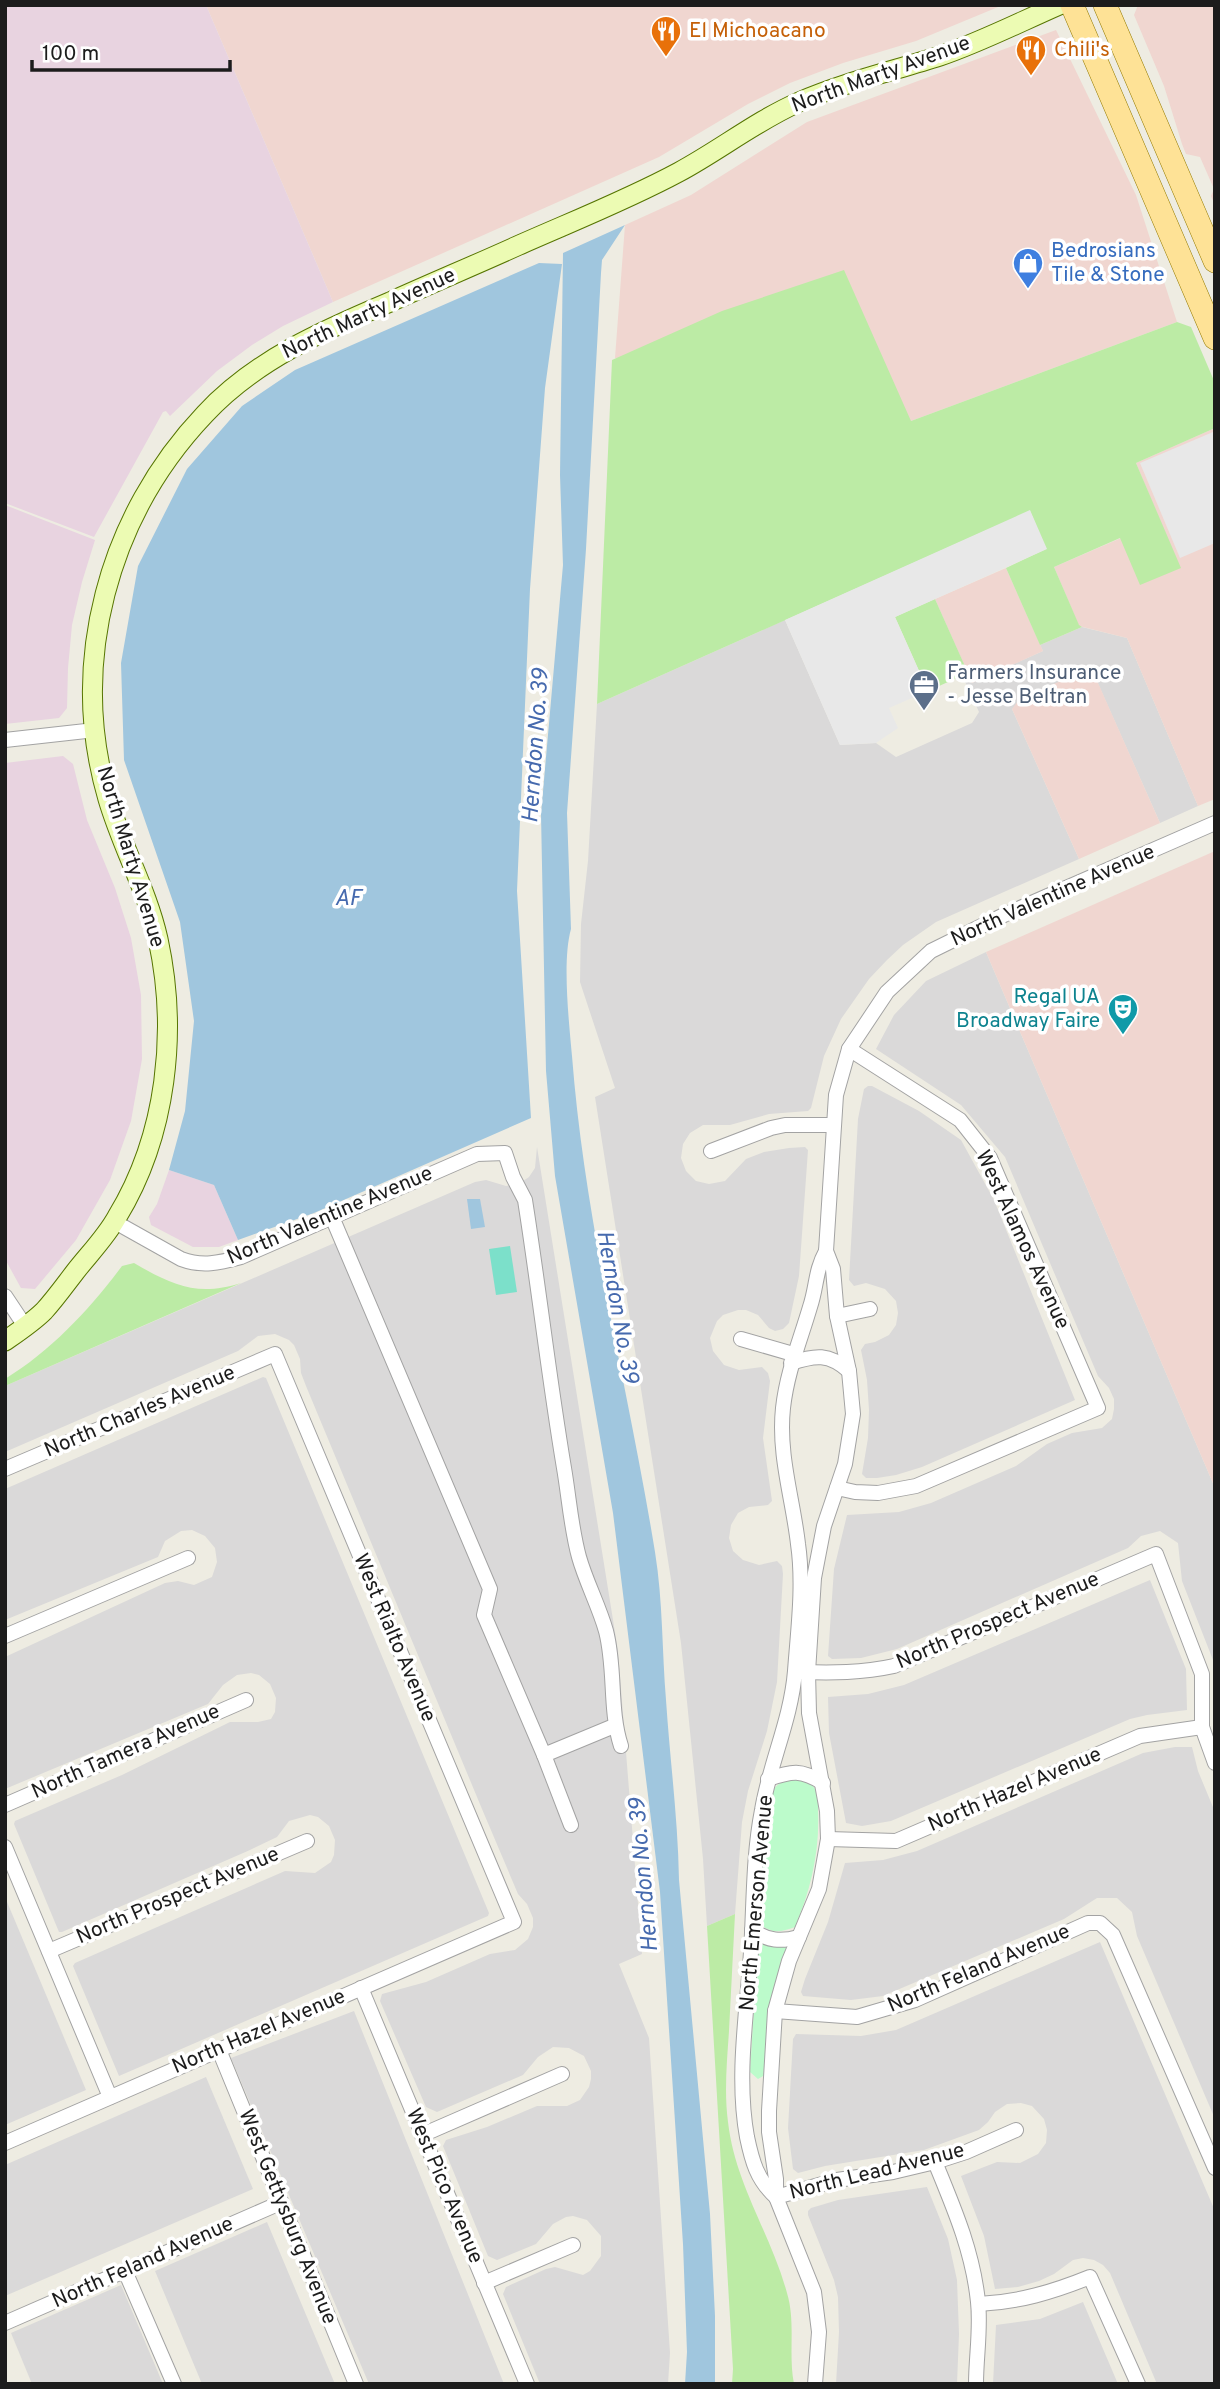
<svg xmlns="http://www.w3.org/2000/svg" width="1220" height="2389" font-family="Overpass,sans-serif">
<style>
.residential{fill:#dad9d9}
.commercial{fill:#f0d6d0}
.industrial{fill:#e8d3e0}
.grass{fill:#bceba5}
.park{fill:#bcfbcb}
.pitch{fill:#7ce0ca}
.parking{fill:#e8e8e8}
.water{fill:#a0c6de}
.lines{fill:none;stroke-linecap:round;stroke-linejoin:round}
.street-casing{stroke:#a3a3a3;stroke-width:16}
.secondary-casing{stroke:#567501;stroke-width:21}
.primary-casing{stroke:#957b00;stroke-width:24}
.street{stroke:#fff;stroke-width:14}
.secondary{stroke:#ecfbb3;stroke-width:19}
.primary{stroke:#fee296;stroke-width:23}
.labels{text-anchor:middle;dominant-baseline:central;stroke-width:7;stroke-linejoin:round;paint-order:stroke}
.food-label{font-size:21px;fill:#c56008;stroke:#fff;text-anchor:start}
.street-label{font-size:21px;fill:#1c1c1c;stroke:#fff}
.shop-label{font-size:21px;fill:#366cbe;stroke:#fff;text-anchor:start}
.service-label{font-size:21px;fill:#4e5e75;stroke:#fff;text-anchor:start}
.culture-label{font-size:21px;fill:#0d838f;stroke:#fff;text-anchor:end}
.water-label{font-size:23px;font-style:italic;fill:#466aae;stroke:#fff}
</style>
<rect width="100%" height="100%" fill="#eeece2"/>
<g class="residential">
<path d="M785,620L840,745L876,743L896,757L972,723L979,712L962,675L968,673L973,682L1043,651L1040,645L1082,627L1127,638L1198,806L1160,823L1091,668L1012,709L1079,859L936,922L903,945L887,960L869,979L841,1019L824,1056L811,1108L808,1111L769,1114L730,1125H703L690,1133L683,1144L681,1158L686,1171L696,1181L709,1184L725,1181L746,1159L764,1152L789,1148L805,1147L808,1150L799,1276L789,1323L783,1329L775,1331L769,1328L758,1315L746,1310H738L723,1315L717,1321L710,1338L713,1351L724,1365L739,1370L762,1367L768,1373L770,1381L763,1438L772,1501L768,1505L749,1507L738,1513L731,1525L729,1538L733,1551L743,1560L759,1565L777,1561L782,1566L783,1574L777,1682L767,1731L748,1791L742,1822L735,1914L707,1926L703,1859L681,1643L595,1097L615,1088L580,982L581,924L588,861L597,704Z"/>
<path d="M986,952L1215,1488V1698L1213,1660L1182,1581L1178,1543L1160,1531L1141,1536L1128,1548L897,1649L861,1658L832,1659L828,1656L834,1569L847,1515L899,1512L931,1503L1016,1466L1047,1444L1072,1433L1102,1428L1112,1419L1114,1409V1399L1109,1388L1098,1376L1005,1157L961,1105L876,1049L894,1015L926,981Z"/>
<path d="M868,1086H872L919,1111L961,1140L994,1200L1075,1400L922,1467L896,1475L877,1478H866L862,1474L868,1438L869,1410L867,1380L861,1350L865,1344L875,1342L889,1335L896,1325L898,1313L896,1301L885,1289L866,1283L854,1286L849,1280L858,1119L864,1089Z"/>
<path d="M537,1147L618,1651L642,1954L619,1964L649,2038L670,2353L668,2384H540L503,2294L506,2287L546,2269L555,2267L583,2275L590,2271L601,2256V2236L587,2220L573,2216L566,2217L553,2224L536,2244L497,2260L488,2256L443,2146L446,2140L487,2127L537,2106H567L580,2100L589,2087L591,2079V2071L584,2056L569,2048L553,2047L538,2057L523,2075L437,2112L426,2107L380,2001L382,1994L426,1982L490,1954L515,1950L528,1939L533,1927V1918L527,1904L518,1894L482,1809L306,1386L301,1373L300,1359L294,1345L289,1340L275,1334L258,1336L238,1351L5,1452V1386L475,1182L486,1180L506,1186L520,1183L529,1177L535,1168Z"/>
<path d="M263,1377L266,1378L489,1913L488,1916L119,2076L73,1966L75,1963L285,1871L315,1873L331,1862L334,1855L335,1840L329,1826L318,1817L310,1815L289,1821L277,1837L250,1850L62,1932H59L14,1824L15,1821L122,1775L230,1722H258L271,1719L275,1712L276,1698L270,1684L259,1675L251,1673L237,1675L223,1685L208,1704L5,1789V1657L165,1583L178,1581L194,1585L212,1577L217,1562L215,1548L205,1536L192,1530L181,1531L165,1541L158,1557L5,1620V1489Z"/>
<path d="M1150,1580L1186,1669L1187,1710L1147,1715L1130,1719L891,1821L862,1826L846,1823L829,1733L828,1697L868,1694L904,1685Z"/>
<path d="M1175,1747H1192L1198,1771L1215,1812V2119L1137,1936L1132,1912L1117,1898H1097L1064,1919L883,1996L851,2000L803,1996L801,1992L805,1979L828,1922L845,1863L883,1860L917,1851L1127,1760L1143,1753Z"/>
<path d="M5,1897L86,2090L5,2125Z"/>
<path d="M1100,1942L1215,2211V2384H1157L1110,2273L1103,2265L1094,2260L1083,2258L1073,2260L1054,2274L1039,2281L1018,2287L995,2289L984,2236L961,2176L997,2162L1020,2163L1038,2154L1046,2143L1047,2130L1044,2119L1032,2106L1021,2103L1007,2104L995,2112L988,2122L979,2130L924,2150L825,2166L798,2173L793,2169L788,2128L793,2039L796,2034L861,2036L896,2030Z"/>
<path d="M354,2011L504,2384H369L231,2058Z"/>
<path d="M206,2077L253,2189L5,2296V2165Z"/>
<path d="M927,2187L948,2239L957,2280L959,2334L957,2384H836L839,2332L838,2297L834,2280L808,2215V2211L811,2208L838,2200Z"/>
<path d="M267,2222L299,2298L335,2384H202L155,2271Z"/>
<path d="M121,2285L163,2384H32L11,2333Z"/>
<path d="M1083,2302L1118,2384H993L996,2325L1040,2319Z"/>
</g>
<g class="commercial">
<path d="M206,5H1003L916,41L843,63L790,83L748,104L659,157L333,302Z"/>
<path d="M1138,5H1215V205L1211,196L1214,189L1200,157L1186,154L1182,144L1164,86L1134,15Z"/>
<path d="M1056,30L1136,195L1177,322L911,421L615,358L625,225L691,195L807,122Z"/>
<path d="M1215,428V799L1198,806L1127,638L1079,626L1054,567L1121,538L1180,568L1136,463Z"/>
<path d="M1006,568L1043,651L972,683L935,599Z"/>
<path d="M1091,667L1160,823L1079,859L1012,709L1019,700Z"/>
<path d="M1215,851V1488L986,952Z"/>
</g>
<g class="industrial">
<path d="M5,5H206L333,302L283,326L252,345L217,371L170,416L166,411L163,412L94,537L5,503Z"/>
<path d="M5,505L95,540L82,582L72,625L68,668L67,708L59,718L5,724Z"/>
<path d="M63,756L73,764L87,820L115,888L131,938L141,995L142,1059L131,1121L110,1180L76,1240L35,1289L21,1288L5,1259V763Z"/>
<path d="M169,1170L214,1185L238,1240L219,1247H193L151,1225L149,1217L157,1204Z"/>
</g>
<g class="grass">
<path d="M844,270L911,421L1177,322L1191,327L1215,383V428L1136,463L1181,568L1140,585L1120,538L1054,567L1079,625L1082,627L1040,645L1006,568L1046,549L1030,511L597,704L612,360L722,311Z"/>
<path d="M935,599L968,673L928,691L895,617Z"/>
<path d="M134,1263C172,1285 197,1297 241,1283L5,1386V1379C52,1350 89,1310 122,1266Z"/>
<path d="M735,1914C733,1953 731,1992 729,2031C727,2061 724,2092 728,2122C735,2184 771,2234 787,2293C796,2323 788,2354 794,2384H732L733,2369L707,1926Z"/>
</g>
<g class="park">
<path d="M796,1779C805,1781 814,1783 817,1793C819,1798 818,1805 818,1810C820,1850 811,1890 795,1927C781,1932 773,1934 761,1925C762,1893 761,1819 773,1791C777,1782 787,1780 796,1779Z"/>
<path d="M758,1942L771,1946H788L765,2075L758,2079L750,2072Z"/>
</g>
<path class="pitch" d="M510,1246L517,1292L496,1295L489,1249Z"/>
<g class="parking">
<path d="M1213,432L1215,543L1180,558L1140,463Z"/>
<path d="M1030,510L1047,549L895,617L928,691L889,708L898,728L876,743L840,745L785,620Z"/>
</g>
<g class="water">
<path d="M625,225L602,260L601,273L586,549L567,813L571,929C562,961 569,1022 572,1056C585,1224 628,1386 655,1552C663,1601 662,1652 666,1700C670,1760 678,1820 679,1880L710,2214L715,2316V2384H685L687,2352L683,2244L660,1892L613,1513L555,1176L546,1071L541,814L563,565L560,475L563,253Z"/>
<path d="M539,263L562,264L545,388L530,589L517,891L531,1118L314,1213L238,1240L214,1185L169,1170L185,1111L194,1021L180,922L124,760L121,663L138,566L187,469L242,406L295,370Z"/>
<path d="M467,1199H480L485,1227L471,1229Z"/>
</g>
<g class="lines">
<g class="street-casing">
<g id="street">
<path d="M5,740L95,730"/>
<path d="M711,1151L771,1128L785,1125H833"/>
<path d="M332,1217L490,1589L484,1615L544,1755L614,1726"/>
<path d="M115,1222L181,1259C202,1267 219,1263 241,1257L477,1154L505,1153L513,1177L525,1200C539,1289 549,1379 564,1468C569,1497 571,1528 579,1557C586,1582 599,1606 606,1631C616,1670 609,1709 621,1746"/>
<path d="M5,1296L25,1326"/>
<path d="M837,1316L870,1309"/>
<path d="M741,1339L793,1354"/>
<path d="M791,1363C815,1355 829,1353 849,1371"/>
<path d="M5,1469L275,1354L514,1922L5,2143"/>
<path d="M837,1488L855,1492L878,1493L916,1486L1098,1408L990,1158L960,1120L849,1049"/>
<path d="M5,1636L188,1558"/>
<path d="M800,1672C832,1673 862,1673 894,1666L1156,1554L1202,1674V1727L1215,1763"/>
<path d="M544,1755L571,1825"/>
<path d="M768,1779C792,1771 801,1769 823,1783"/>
<path d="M5,1805L246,1700"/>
<path d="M828,1839L896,1841L1140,1736L1202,1727"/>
<path d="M5,1847L110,2097"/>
<path d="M752,1930C768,1941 781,1942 799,1937"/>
<path d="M49,1951L307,1841"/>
<path d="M361,1988L527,2384"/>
<path d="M775,2011L857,2017L915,2000L1088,1923H1100L1113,1935L1215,2168"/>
<path d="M219,2050L356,2384"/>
<path d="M422,2135L562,2074"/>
<path d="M935,2162C954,2208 973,2252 978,2302C981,2329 976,2357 976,2384"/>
<path d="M776,2197C757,2180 752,2161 747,2137C736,2077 747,2012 751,1952C754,1905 753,1856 762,1810C770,1762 791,1720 795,1671C798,1630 804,1585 798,1544C793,1499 778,1455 783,1408C787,1372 800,1341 810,1307C817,1286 815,1271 826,1251"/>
<path d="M776,2197L837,2180L893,2172L935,2162L966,2152L1016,2130"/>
<path d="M125,2271L174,2384"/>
<path d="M484,2283L573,2245"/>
<path d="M979,2304C1019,2302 1053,2292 1090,2277L1138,2384"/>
<path d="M5,2323L280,2203"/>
<path d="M815,2384L819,2332L814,2292L776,2197V2179L769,2132V2111L775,2011L789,1961L819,1889L828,1839L827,1811L809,1713L808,1672L814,1578L824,1526L845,1464L853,1414L849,1371L837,1316L833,1269L826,1251L836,1095L849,1049L887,992L931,951L1004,915L1215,823"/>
</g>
</g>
<g class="secondary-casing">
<path id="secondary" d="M5,1341C18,1332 33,1322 44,1311C55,1299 65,1285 75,1272C89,1254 106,1237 117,1217C167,1135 178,1031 158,939C147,890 122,847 108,799C68,663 108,516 205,414C255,360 324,330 390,302C432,283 475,265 517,246C571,222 627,200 679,172C720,150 756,121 799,102C845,82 893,71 940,56C981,42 1020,22 1059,5"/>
</g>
<g class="primary-casing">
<g id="primary">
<path d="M1072,5L1215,338"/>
<path d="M1105,5L1215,261"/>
</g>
</g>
<use href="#street" class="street"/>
<use href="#secondary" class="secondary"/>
<use href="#primary" class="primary"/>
</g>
<defs>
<g id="restaurant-pin" transform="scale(1.575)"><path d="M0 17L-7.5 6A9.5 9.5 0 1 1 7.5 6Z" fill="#e8710a" stroke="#fff"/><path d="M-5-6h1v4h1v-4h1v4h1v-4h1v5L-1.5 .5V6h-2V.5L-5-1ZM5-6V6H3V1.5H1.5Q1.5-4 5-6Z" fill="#fff"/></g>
<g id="shop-pin" transform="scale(1.575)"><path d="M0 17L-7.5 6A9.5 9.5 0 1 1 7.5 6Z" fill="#3f7fe0" stroke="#fff"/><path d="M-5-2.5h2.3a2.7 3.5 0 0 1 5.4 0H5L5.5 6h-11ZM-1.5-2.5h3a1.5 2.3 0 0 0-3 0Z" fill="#fff"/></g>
<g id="office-pin" transform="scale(1.575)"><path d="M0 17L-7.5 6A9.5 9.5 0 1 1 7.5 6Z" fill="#5c6f8a" stroke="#fff"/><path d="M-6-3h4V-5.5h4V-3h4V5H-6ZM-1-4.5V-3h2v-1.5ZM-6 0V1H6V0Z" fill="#fff"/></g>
<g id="theatre-pin" transform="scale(1.575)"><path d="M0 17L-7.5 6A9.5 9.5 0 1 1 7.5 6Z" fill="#0f9aa8" stroke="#fff"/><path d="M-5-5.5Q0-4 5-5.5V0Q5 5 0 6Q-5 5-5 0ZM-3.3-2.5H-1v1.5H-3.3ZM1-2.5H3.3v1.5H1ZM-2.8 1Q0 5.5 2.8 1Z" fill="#fff"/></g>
</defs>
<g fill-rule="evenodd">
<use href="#restaurant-pin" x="666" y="31"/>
<use href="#restaurant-pin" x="1031" y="50"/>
<use href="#shop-pin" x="1028" y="263"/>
<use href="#office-pin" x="924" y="685"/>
<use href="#theatre-pin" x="1123" y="1009"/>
</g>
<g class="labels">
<g class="food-label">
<text x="689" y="31">El Michoacano</text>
<text x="1054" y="50">Chili's</text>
</g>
<g class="street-label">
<text transform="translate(881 75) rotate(-20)">North Marty Avenue</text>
<text transform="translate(369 314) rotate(-25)">North Marty Avenue</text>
<text transform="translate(130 857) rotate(73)">North Marty Avenue</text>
<text transform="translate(1053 896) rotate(-24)">North Valentine Avenue</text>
<text transform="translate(330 1216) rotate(-23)">North Valentine Avenue</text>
<text transform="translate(1022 1240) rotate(65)">West Alamos Avenue</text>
<text transform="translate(140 1412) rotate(-23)">North Charles Avenue</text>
<text transform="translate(998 1621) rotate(-23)">North Prospect Avenue</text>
<text transform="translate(394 1638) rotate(67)">West Rialto Avenue</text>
<text transform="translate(126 1752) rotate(-24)">North Tamera Avenue</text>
<text transform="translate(1015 1790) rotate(-23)">North Hazel Avenue</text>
<text transform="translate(178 1896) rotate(-23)">North Prospect Avenue</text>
<text transform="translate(757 1903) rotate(-85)">North Emerson Avenue</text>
<text transform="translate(979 1969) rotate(-23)">North Feland Avenue</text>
<text transform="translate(259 2032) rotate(-23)">North Hazel Avenue</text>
<text transform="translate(877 2172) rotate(-14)">North Lead Avenue</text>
<text transform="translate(444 2186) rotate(67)">West Pico Avenue</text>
<text transform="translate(287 2217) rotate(68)">West Gettysburg Avenue</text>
<text transform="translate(143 2263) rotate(-24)">North Feland Avenue</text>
</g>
<g class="shop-label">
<text x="1051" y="251">Bedrosians<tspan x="1051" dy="24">Tile &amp; Stone</tspan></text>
</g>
<g class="service-label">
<text x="947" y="673">Farmers Insurance<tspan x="947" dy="24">- Jesse Beltran</tspan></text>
</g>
<g class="culture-label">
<text x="1100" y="997">Regal UA<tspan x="1100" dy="24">Broadway Faire</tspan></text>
</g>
<g class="water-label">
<text transform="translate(537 746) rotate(-86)">Herndon No. 39</text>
<text x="348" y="899">AF</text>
<text transform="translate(616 1307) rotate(80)">Herndon No. 39</text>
<text transform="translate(645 1875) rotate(-95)">Herndon No. 39</text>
</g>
</g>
<rect width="1220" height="2389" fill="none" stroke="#1c1c1c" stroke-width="14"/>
<path d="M32 60v10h198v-10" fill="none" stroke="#1c1c1c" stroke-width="3.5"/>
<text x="42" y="60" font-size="21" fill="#1c1c1c" stroke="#ffffff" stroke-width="5" paint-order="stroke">100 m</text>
</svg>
